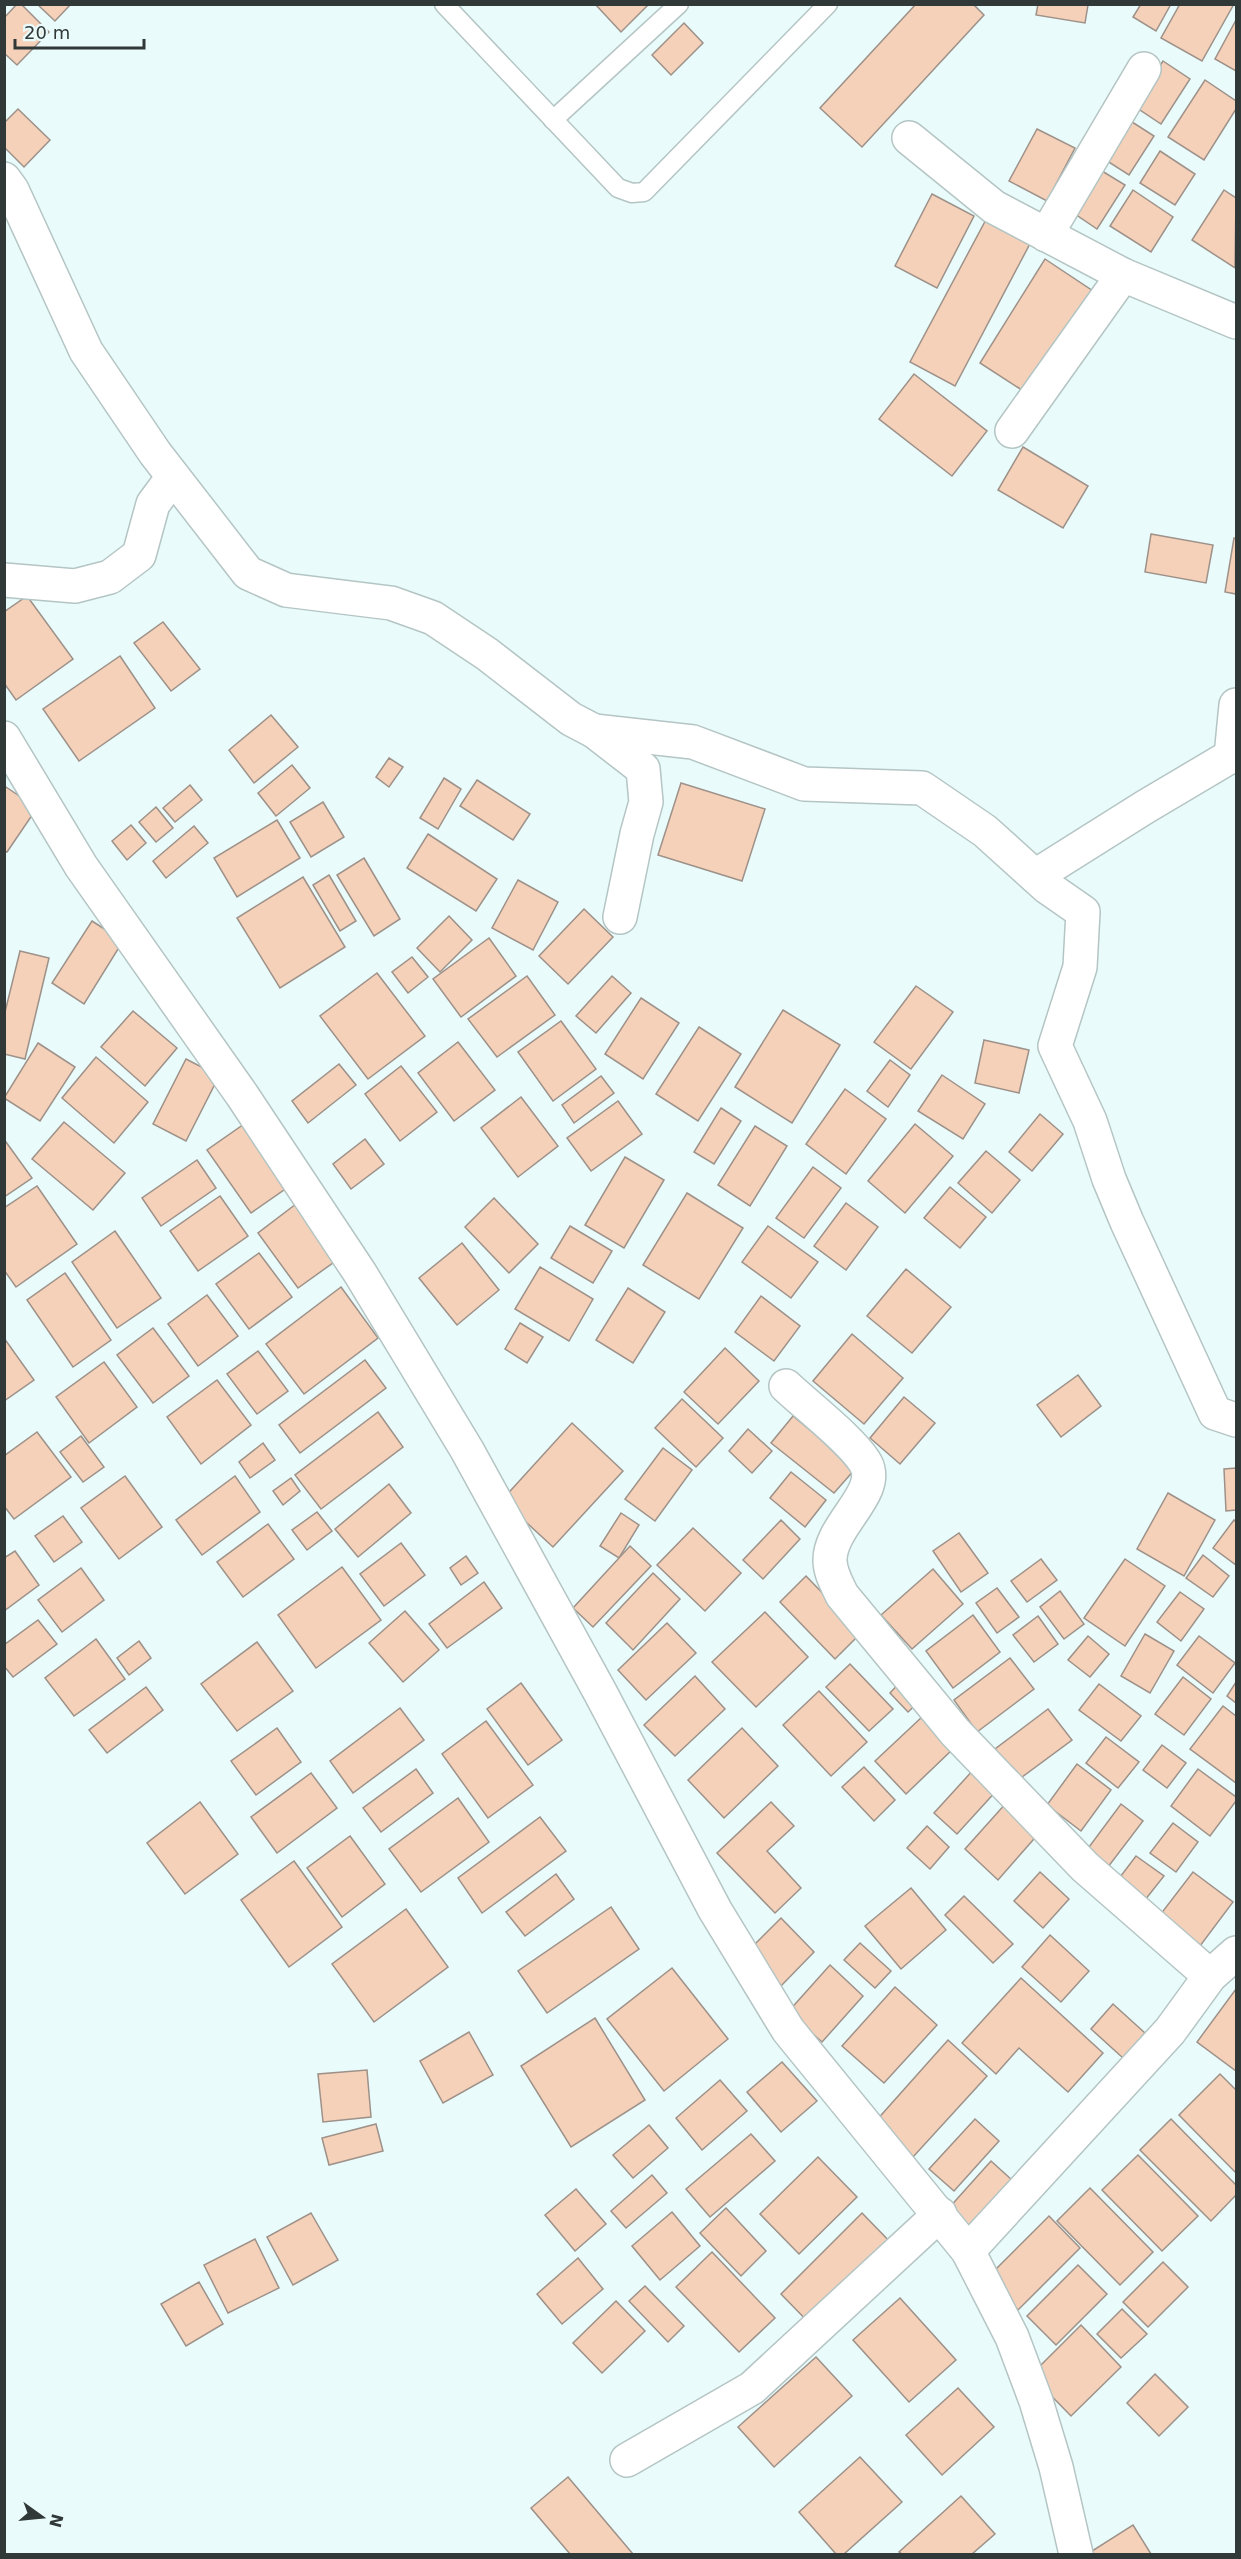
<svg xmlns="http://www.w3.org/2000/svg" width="1241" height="2559" font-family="'DejaVu Sans',sans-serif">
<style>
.building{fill:#f5d1b9;stroke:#9d9189;stroke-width:1.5}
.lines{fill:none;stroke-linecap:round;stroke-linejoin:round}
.lane-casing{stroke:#b4c5c4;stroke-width:21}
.street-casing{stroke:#b4c5c4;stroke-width:36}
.lane{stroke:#fff;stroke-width:18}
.street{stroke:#fff;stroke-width:33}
</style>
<rect width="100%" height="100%" fill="#e9fbfa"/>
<g class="building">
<path d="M17,4H21L49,32L17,65L4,53V18Z"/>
<path d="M37,4H71L55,21Z"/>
<path d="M595,4H649L621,32Z"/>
<path d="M916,4H973L984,15L862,147L820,108Z"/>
<path d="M1038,4L1088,5L1085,23L1036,15Z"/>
<path d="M1141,4H1171L1156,31L1133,17Z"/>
<path d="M1180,4H1234L1202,61L1161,38Z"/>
<path d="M1236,20V71L1215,59Z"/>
<path d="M684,23L703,43L671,75L652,55Z"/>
<path d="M1163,61L1190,79L1161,124L1134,106Z"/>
<path d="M1205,80L1236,101V109L1204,160L1168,137Z"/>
<path d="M18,109L50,140L24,167L4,147V123Z"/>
<path d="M1129,120L1154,136L1129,175L1104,159Z"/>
<path d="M1037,129L1075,148L1047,201L1009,181Z"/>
<path d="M1160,151L1195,174L1175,205L1140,183Z"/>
<path d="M1102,171L1125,185L1097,229L1075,214Z"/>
<path d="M1133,190L1173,217L1151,252L1110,226Z"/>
<path d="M1224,190L1236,198L1235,268L1192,240Z"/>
<path d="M932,194L974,216L937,288L895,266Z"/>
<path d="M989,214L1033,238L955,386L910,362Z"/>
<path d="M1045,259L1093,291L1028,394L980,363Z"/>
<path d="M914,374L987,431L952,476L879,419Z"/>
<path d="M1023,447L1088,486L1063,528L998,490Z"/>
<path d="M1151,534L1213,545L1206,583L1145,572Z"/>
<path d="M1234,538H1236V594L1225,592Z"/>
<path d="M27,596L73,659L16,700L4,683V612Z"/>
<path d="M163,622L200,669L171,691L134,643Z"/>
<path d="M120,656L155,708L79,761L43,709Z"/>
<path d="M271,715L298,747L254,783L229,750Z"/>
<path d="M389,758L403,767L389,787L376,777Z"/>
<path d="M292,765L310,788L276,816L258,793Z"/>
<path d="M444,778L461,789L438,829L420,818Z"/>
<path d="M477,780L530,814L513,840L460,806Z"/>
<path d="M681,783L765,809L742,881L658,855Z"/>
<path d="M190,785L202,800L175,822L163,808Z"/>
<path d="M6,787L37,808L7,852L4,851V790Z"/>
<path d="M323,802L344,837L311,857L290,822Z"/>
<path d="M156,807L173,828L156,842L139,822Z"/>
<path d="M277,820L300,858L237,897L214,858Z"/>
<path d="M131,825L146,843L127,860L112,841Z"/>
<path d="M194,826L208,843L166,878L153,861Z"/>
<path d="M428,834L497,879L476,911L407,868Z"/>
<path d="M364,858L400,919L374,936L337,875Z"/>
<path d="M329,875L356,921L340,931L313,885Z"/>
<path d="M303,877L345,947L280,988L237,918Z"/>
<path d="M518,880L558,902L533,950L492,928Z"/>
<path d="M584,909L613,937L568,984L539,956Z"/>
<path d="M449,916L472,940L440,972L417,948Z"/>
<path d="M92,921L123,941L84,1004L52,983Z"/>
<path d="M489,938L516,976L461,1017L433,979Z"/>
<path d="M20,951L49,958L25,1059L4,1054V1016Z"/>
<path d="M412,957L428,977L408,993L392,972Z"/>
<path d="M377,973L425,1036L368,1079L320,1016Z"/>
<path d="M527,976L555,1015L497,1057L468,1019Z"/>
<path d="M612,976L631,993L596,1033L576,1016Z"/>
<path d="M916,986L953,1012L911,1069L874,1042Z"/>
<path d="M641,998L679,1023L643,1079L605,1054Z"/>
<path d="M783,1010L840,1045L792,1123L735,1087Z"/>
<path d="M133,1011L177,1048L145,1086L101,1047Z"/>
<path d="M561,1021L596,1069L553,1101L518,1052Z"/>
<path d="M699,1027L741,1054L698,1121L656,1094Z"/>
<path d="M984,1040L1029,1050L1019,1093L975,1083Z"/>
<path d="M458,1042L495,1090L454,1121L418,1073Z"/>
<path d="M38,1043L75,1067L40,1121L4,1098Z"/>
<path d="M96,1057L148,1102L114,1143L62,1098Z"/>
<path d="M186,1059L219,1076L186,1141L153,1124Z"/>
<path d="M890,1060L910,1075L888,1107L867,1091Z"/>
<path d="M339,1064L356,1085L308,1123L292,1101Z"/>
<path d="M401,1066L437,1112L400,1141L365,1094Z"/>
<path d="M942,1075L985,1104L963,1139L918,1111Z"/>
<path d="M601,1076L614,1093L574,1123L562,1105Z"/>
<path d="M845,1089L886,1119L846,1174L806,1144Z"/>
<path d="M521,1097L558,1146L518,1177L481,1128Z"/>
<path d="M618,1101L642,1134L591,1171L567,1138Z"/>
<path d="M721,1108L741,1121L714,1164L694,1152Z"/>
<path d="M1040,1114L1063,1134L1032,1171L1009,1152Z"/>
<path d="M64,1122L125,1173L93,1210L32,1159Z"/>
<path d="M247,1122L291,1185L251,1213L207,1150Z"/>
<path d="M915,1124L953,1156L905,1213L868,1181Z"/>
<path d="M755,1126L787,1146L750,1206L718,1185Z"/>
<path d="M365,1139L384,1164L351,1189L333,1164Z"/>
<path d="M6,1142L32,1178L4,1197V1143Z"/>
<path d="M986,1151L1020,1180L992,1213L958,1183Z"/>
<path d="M625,1157L664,1180L624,1248L585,1225Z"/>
<path d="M197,1160L216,1188L161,1226L142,1198Z"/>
<path d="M813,1167L841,1188L804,1238L776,1218Z"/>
<path d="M37,1186L77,1244L16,1287L4,1270V1208Z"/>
<path d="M950,1187L986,1217L960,1248L924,1218Z"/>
<path d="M687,1193L743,1228L699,1299L643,1265Z"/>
<path d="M220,1196L248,1236L198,1271L170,1231Z"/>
<path d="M494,1198L538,1244L509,1273L465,1227Z"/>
<path d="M846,1203L878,1227L846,1270L814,1246Z"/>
<path d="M296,1204L337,1260L298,1288L258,1233Z"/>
<path d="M570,1226L612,1251L593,1283L551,1258Z"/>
<path d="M768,1226L818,1262L791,1298L742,1262Z"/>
<path d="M115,1231L161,1298L117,1328L72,1262Z"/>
<path d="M462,1243L499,1290L457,1325L419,1278Z"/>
<path d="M259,1253L292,1297L249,1329L216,1284Z"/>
<path d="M540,1267L593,1299L569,1341L515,1309Z"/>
<path d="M906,1269L951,1307L912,1353L867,1316Z"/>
<path d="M65,1273L111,1340L73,1367L27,1300Z"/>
<path d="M341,1287L378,1338L304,1394L266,1344Z"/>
<path d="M628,1288L665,1312L633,1363L596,1340Z"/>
<path d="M207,1295L238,1336L198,1366L168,1324Z"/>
<path d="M761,1296L800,1326L774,1361L735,1332Z"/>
<path d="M520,1323L543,1337L527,1363L505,1349Z"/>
<path d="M153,1328L189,1376L153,1403L117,1355Z"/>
<path d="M852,1334L903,1378L864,1424L813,1381Z"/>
<path d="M4,1338L34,1380L4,1401Z"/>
<path d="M725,1348L759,1381L718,1424L684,1392Z"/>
<path d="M258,1351L288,1391L257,1414L227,1374Z"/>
<path d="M365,1360L386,1388L300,1453L279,1425Z"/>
<path d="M104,1362L137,1407L89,1443L56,1397Z"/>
<path d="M1078,1375L1101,1406L1061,1437L1037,1405Z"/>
<path d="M217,1380L251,1425L201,1464L167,1417Z"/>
<path d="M904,1397L935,1423L900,1464L870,1438Z"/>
<path d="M682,1399L723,1438L696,1467L655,1428Z"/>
<path d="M378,1412L403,1447L321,1509L295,1475Z"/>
<path d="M793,1416L856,1468L834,1493L771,1443Z"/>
<path d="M572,1423L623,1471L553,1547L502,1500Z"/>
<path d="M748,1429L772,1451L752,1473L729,1451Z"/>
<path d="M37,1432L71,1477L14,1519L4,1506V1456Z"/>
<path d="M81,1436L104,1467L83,1482L60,1452Z"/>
<path d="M263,1443L275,1460L250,1478L239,1462Z"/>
<path d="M663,1448L692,1470L655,1521L625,1499Z"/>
<path d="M1236,1468V1510L1226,1511L1224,1469Z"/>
<path d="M791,1472L826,1500L805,1527L770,1498Z"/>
<path d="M125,1476L162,1527L119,1559L81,1508Z"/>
<path d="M235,1476L260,1512L202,1555L176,1520Z"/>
<path d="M291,1478L300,1491L283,1505L273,1491Z"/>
<path d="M389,1484L411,1513L358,1557L335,1529Z"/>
<path d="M1168,1493L1215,1520L1184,1576L1137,1549Z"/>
<path d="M317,1512L332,1531L307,1550L292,1530Z"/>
<path d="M621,1513L639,1525L619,1558L600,1546Z"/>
<path d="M63,1516L82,1542L54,1562L35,1536Z"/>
<path d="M781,1520L800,1539L763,1579L743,1560Z"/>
<path d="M1234,1520L1236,1522V1565L1213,1548Z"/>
<path d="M268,1524L294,1559L243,1597L217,1562Z"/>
<path d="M693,1528L741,1573L705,1611L657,1565Z"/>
<path d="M959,1533L988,1573L961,1592L933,1551Z"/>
<path d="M401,1543L425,1575L384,1606L360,1574Z"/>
<path d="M630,1546L651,1566L593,1627L573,1608Z"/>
<path d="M15,1551L39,1585L4,1611V1558Z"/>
<path d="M1203,1555L1229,1576L1213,1597L1186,1578Z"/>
<path d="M466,1556L478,1573L461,1585L450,1568Z"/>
<path d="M1041,1559L1057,1580L1027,1602L1011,1581Z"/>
<path d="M1125,1559L1165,1586L1125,1646L1084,1618Z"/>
<path d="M342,1567L381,1620L316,1668L278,1615Z"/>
<path d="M81,1568L104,1600L62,1632L38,1600Z"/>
<path d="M933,1569L963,1604L912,1649L881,1615Z"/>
<path d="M653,1573L680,1599L633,1650L606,1623Z"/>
<path d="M806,1576L861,1633L835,1659L780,1602Z"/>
<path d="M484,1582L502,1608L447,1648L429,1624Z"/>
<path d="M997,1588L1019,1617L997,1633L976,1603Z"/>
<path d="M1060,1591L1084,1624L1064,1639L1040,1607Z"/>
<path d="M1180,1592L1204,1609L1181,1641L1157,1622Z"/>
<path d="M405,1611L439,1650L403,1682L369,1643Z"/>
<path d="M765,1612L808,1657L756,1707L712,1662Z"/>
<path d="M973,1615L1000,1652L953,1688L926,1651Z"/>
<path d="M1038,1616L1058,1644L1034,1662L1013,1635Z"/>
<path d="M38,1620L57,1644L13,1677L4,1666V1645Z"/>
<path d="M667,1623L696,1653L646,1700L618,1670Z"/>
<path d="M1145,1634L1174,1651L1150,1693L1121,1676Z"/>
<path d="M1088,1636L1109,1654L1090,1677L1068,1660Z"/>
<path d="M1199,1636L1235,1663L1213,1693L1177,1665Z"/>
<path d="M96,1639L125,1679L74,1716L45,1678Z"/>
<path d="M139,1641L151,1658L129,1675L117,1658Z"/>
<path d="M257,1642L293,1691L237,1731L201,1684Z"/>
<path d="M1010,1658L1034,1689L977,1732L954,1700Z"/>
<path d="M850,1664L893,1709L869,1731L826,1687Z"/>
<path d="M695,1676L725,1709L675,1756L644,1725Z"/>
<path d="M1183,1677L1211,1699L1184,1735L1155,1714Z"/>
<path d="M901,1681L920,1701L908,1712L890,1693Z"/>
<path d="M1236,1682V1703L1227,1696Z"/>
<path d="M521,1683L562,1740L528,1765L487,1709Z"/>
<path d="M1099,1684L1141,1716L1121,1741L1079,1710Z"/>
<path d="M146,1687L163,1710L107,1753L89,1730Z"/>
<path d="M819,1691L867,1742L831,1776L783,1725Z"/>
<path d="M1223,1706L1236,1716V1783L1190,1749Z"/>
<path d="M400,1708L424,1740L353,1793L330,1761Z"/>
<path d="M1048,1709L1072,1740L1018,1780L995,1749Z"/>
<path d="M923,1716L954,1748L906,1794L875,1761Z"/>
<path d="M486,1721L533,1785L488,1818L442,1754Z"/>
<path d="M277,1728L301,1762L256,1795L231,1761Z"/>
<path d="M742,1728L778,1766L724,1818L688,1780Z"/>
<path d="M1106,1737L1139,1762L1118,1788L1086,1763Z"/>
<path d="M1162,1745L1186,1763L1167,1788L1143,1770Z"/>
<path d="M1077,1764L1111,1790L1081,1831L1047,1805Z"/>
<path d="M864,1767L895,1800L874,1821L842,1787Z"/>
<path d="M975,1768L998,1789L957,1834L934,1813Z"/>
<path d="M416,1769L433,1793L381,1832L363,1808Z"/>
<path d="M1198,1769L1236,1797V1801L1210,1836L1171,1806Z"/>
<path d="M311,1773L337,1808L277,1853L251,1817Z"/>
<path d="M458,1798L489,1842L421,1892L389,1849Z"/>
<path d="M200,1802L238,1854L185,1894L147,1843Z"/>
<path d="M771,1802L794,1826L767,1851L801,1888L775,1913L717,1853Z"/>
<path d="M1007,1802L1040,1832L998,1880L965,1849Z"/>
<path d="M1121,1804L1143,1821L1108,1867L1086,1851Z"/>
<path d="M540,1817L566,1851L482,1913L458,1878Z"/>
<path d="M1173,1823L1198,1842L1176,1872L1150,1853Z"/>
<path d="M927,1826L949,1847L930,1869L907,1848Z"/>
<path d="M350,1836L385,1884L342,1917L307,1868Z"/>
<path d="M1136,1856L1164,1876L1141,1905L1114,1885Z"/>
<path d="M294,1861L342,1927L289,1967L241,1900Z"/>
<path d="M1040,1872L1069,1899L1043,1928L1014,1901Z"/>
<path d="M1193,1872L1233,1902L1200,1946L1160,1915Z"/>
<path d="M556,1874L574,1899L525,1936L506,1912Z"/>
<path d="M911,1888L946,1930L901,1969L865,1926Z"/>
<path d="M964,1896L1013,1944L993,1963L945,1915Z"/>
<path d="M611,1907L639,1949L547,2013L518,1971Z"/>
<path d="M406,1909L448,1967L374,2022L332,1964Z"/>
<path d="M781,1918L814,1952L780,1987L745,1954Z"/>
<path d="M1050,1935L1089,1971L1061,2002L1022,1967Z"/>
<path d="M860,1943L891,1971L875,1988L844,1960Z"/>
<path d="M830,1965L863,1996L822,2042L788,2012Z"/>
<path d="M672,1968L728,2039L664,2091L607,2019Z"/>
<path d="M1021,1978L1103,2053L1068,2092L1019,2048L996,2074L962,2043Z"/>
<path d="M895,1987L937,2025L884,2083L842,2046Z"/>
<path d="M1236,1989V2071L1197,2042Z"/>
<path d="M1113,2004L1145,2033L1123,2058L1091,2029Z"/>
<path d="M595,2018L645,2100L571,2147L521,2066Z"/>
<path d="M469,2032L493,2075L443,2103L420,2061Z"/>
<path d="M948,2040L987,2076L913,2157L875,2122Z"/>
<path d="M782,2062L817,2101L781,2132L747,2092Z"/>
<path d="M367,2070L371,2117L323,2122L318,2074Z"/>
<path d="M1220,2074L1236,2090V2173L1179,2115Z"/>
<path d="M720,2080L747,2111L702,2150L676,2118Z"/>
<path d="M975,2119L999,2141L954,2191L929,2169Z"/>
<path d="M1171,2119L1236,2185V2195L1211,2221L1140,2150Z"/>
<path d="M376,2124L383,2151L329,2165L322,2138Z"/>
<path d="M649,2125L668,2148L633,2178L613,2155Z"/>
<path d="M751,2134L775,2161L710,2217L686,2189Z"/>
<path d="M1138,2155L1198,2216L1162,2251L1102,2190Z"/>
<path d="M818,2157L857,2197L799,2254L760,2214Z"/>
<path d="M991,2161L1012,2180L969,2228L948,2209Z"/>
<path d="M652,2175L667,2193L626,2228L611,2211Z"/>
<path d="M1090,2188L1153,2252L1120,2285L1057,2221Z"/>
<path d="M576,2189L606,2224L575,2251L545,2215Z"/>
<path d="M726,2208L766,2251L741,2276L700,2233Z"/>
<path d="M672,2212L700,2246L660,2280L632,2246Z"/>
<path d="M311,2213L338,2260L293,2285L267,2237Z"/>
<path d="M862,2213L897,2249L815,2329L781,2294Z"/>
<path d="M1049,2216L1080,2248L1018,2310L987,2278Z"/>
<path d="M255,2239L279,2288L228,2313L204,2265Z"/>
<path d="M712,2252L775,2318L739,2352L676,2287Z"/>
<path d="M578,2258L603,2289L562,2324L537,2294Z"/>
<path d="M1163,2262L1188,2287L1148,2327L1123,2302Z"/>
<path d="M1078,2265L1107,2294L1056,2345L1027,2316Z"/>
<path d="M199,2282L223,2324L186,2346L161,2304Z"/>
<path d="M645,2286L684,2326L668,2342L629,2301Z"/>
<path d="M900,2298L956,2360L909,2402L853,2340Z"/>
<path d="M616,2301L645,2331L602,2373L573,2343Z"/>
<path d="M1122,2309L1147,2334L1121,2358L1097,2334Z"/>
<path d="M1081,2325L1121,2367L1071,2416L1031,2375Z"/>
<path d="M816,2357L852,2396L774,2467L738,2427Z"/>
<path d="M1155,2374L1188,2407L1159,2436L1127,2403Z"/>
<path d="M958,2388L994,2427L942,2475L906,2435Z"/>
<path d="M860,2457L902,2502L844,2554H836L799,2512Z"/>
<path d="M568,2477L633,2554H570L531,2508Z"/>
<path d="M961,2496L995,2534L972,2554H902L899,2552Z"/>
<path d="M1133,2525L1151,2554H1090L1089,2553Z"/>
</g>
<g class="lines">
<g class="lane-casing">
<g id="lane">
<path d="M444,4L618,188L632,193L644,192L828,4"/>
<path d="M553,120L679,4"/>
</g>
</g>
<g class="street-casing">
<g id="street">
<path d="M909,138L994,207L1123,275L1236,322"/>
<path d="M4,179L12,190L86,351L155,453L248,573L286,590L391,603L433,618L487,654L571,719L594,731L643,769L646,802L637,834L620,917"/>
<path d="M1046,235L1144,69"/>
<path d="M1012,431L1123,275"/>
<path d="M4,580L75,586L110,577L139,555L153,504L173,477"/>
<path d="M594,731L693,742L804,784L922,788L985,831L1047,887L1083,912L1080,967L1055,1046L1090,1121L1109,1179L1127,1222L1215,1413L1236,1420"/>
<path d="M4,738L81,866L242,1095L360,1273L467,1450L600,1692L715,1910L788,2030L968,2251L1012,2337L1036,2401L1056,2467L1076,2554"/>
<path d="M1037,875L1145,807L1231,756L1236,705"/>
<path d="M786,1386C806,1405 854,1442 866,1464C881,1493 830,1525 830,1560C830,1573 837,1584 842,1595L955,1732L1085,1867L1210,1976"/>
<path d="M968,2251L1170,2031L1210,1976L1236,1953"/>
<path d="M627,2460L752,2388L940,2214"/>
</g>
</g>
<use href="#lane" class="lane"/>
<use href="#street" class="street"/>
</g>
<rect width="1241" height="2559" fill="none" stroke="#313838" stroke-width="12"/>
<g transform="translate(42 2517) rotate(105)" stroke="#e9fbfa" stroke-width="4.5" paint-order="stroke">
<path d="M0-4.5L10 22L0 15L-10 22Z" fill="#313838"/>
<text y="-9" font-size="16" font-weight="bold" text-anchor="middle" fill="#313838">N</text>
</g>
<path d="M15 39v9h129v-9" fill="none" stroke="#313838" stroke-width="3"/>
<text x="24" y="39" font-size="18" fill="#313838" stroke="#e9fbfa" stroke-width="4.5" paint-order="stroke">20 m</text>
</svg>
